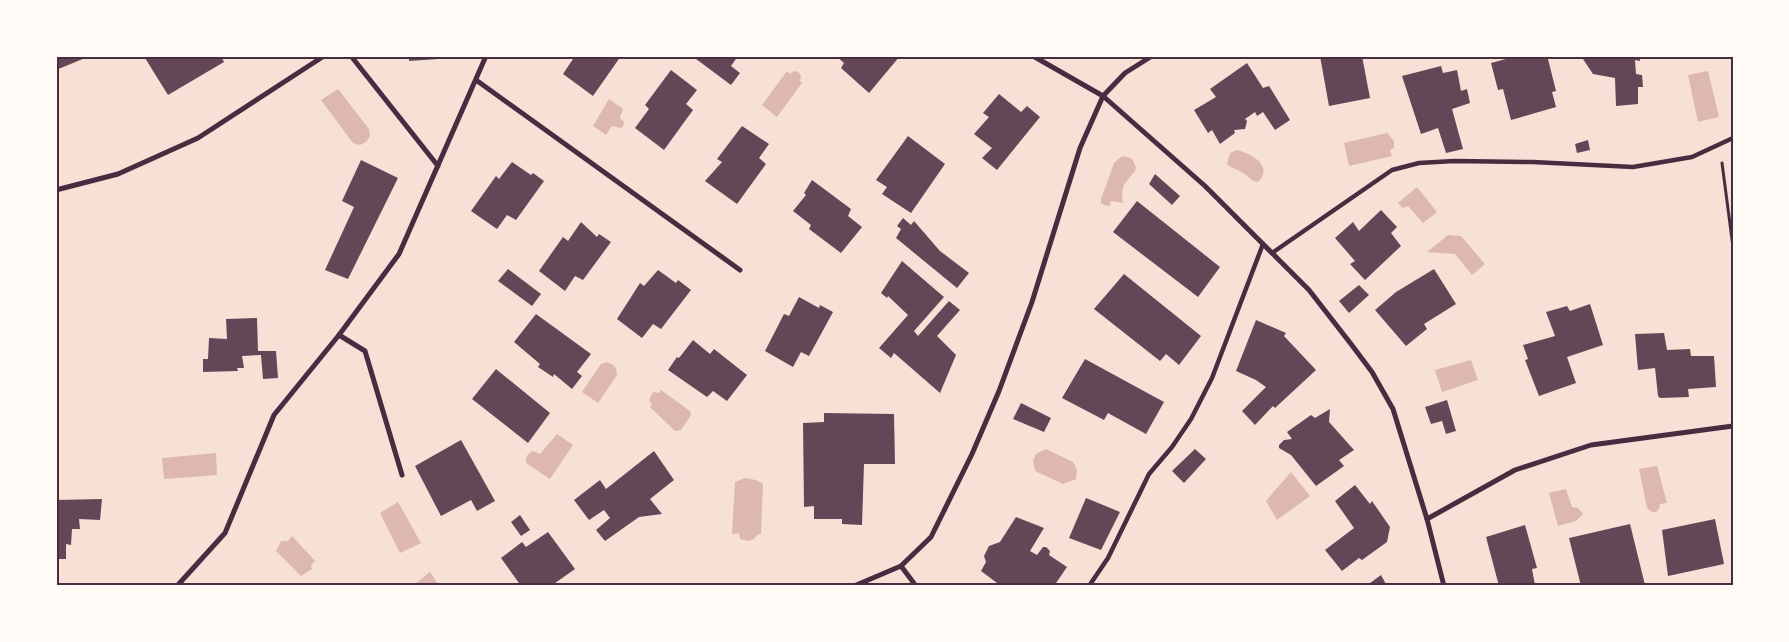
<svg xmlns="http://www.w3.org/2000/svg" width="1789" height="642" font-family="Karla,sans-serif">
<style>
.water{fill:#dcb8b0}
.building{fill:#644757}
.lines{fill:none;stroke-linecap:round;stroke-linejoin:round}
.path{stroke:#4a2c40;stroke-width:3}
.pedestrian{stroke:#4a2c40;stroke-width:4.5}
.minor{stroke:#4a2c40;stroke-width:5}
.neatline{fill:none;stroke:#4a2c40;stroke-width:2}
</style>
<rect width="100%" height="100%" fill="#f7e1d7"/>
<g class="water">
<path d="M787,71L790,74L794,71L798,72L801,76L800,81L802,83L777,117L762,105Z"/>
<path d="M1708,71L1719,117L1698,122L1688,75Z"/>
<path d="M338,89L369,129L370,136L366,142L360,145L353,143L321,100Z"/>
<path d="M609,99L623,109L620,118L624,122L623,127L620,128L612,126L606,135L593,126Z"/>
<path d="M1387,133L1394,141V148L1390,150L1392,156L1349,166L1344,143Z"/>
<path d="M1237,150C1252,154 1274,166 1258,182C1248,180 1251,177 1243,173C1238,169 1232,169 1227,164L1230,153Z"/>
<path d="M1122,156L1131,158C1141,171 1133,172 1126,182C1121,188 1122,196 1123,203L1111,201L1110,206L1104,205L1101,203V199L1114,163Z"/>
<path d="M1417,187L1437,212L1423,223L1408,206L1403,208L1398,203Z"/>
<path d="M1448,235L1461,236L1485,264L1472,275L1455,254L1427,252Z"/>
<path d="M1471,360L1478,380L1442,392L1435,370Z"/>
<path d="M607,362C614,365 617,366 617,375L598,403L582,392L601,364Z"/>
<path d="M661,390L690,411L691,415L681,430L675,431L650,407L652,404L649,400L653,392L659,393Z"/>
<path d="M557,434L573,445L550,479L526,463C526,456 527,454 533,451L540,454Z"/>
<path d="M1046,449L1073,462L1077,470L1076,479L1063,484L1035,471L1033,461L1036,454Z"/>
<path d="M216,453L217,475L164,479L162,458Z"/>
<path d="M1657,466L1667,503L1660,504L1659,509L1656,512H1652L1647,508L1639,469Z"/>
<path d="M1291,472L1310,496L1277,520L1266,501Z"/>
<path d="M745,478L756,480L763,484L761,534L757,535L754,539L748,541L740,539L739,533L732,534L735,482Z"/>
<path d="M1566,489L1572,507L1578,508L1583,514L1576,521L1558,526L1549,493Z"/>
<path d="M398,502L421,543L400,553L380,513Z"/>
<path d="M292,536L315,561L311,566L312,569L301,576L276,551L281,541H288Z"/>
<path d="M430,572L439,586H412Z"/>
</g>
<g class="building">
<path d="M56,56H90L56,70Z"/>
<path d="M147,56H221L224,62L168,95L145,58Z"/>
<path d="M409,56H438V59L409,61Z"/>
<path d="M575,56H621L593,96L563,74Z"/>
<path d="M692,56H738L731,66L740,73L731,85Z"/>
<path d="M836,56H900L869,93L841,68L844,63Z"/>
<path d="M1320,56H1362L1370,98L1329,106Z"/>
<path d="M1517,56H1544L1545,59H1548L1556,91L1552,92L1556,107L1511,120L1503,89L1498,90L1491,63Z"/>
<path d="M1581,56H1640V61L1635,60L1636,74L1642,75L1643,87H1638V104L1616,106L1615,78L1593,74Z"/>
<path d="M1247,63L1263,88L1269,86L1290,120L1275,130L1263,112L1257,116L1255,112L1245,119L1247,121L1245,129L1234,130L1235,133L1220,144L1212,130L1208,133L1194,110L1216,97L1210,89Z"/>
<path d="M1441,66L1443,73L1457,70L1461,91L1467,89L1470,103L1452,109L1463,149L1446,153L1438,128L1421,134L1402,76Z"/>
<path d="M671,70L697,90L686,104L693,110L664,150L635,128L649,109L645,105Z"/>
<path d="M999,94L1021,112L1027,106L1040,117L997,170L982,158L992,148L974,134L989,117L983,113Z"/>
<path d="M742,126L769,144L759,158L766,164L737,204L705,181L722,162L717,159Z"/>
<path d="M908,136L945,164L911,213L882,194L887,187L876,180Z"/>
<path d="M1588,140L1590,150L1577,153L1575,144Z"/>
<path d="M361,160L398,178L348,279L325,270L354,207L342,201Z"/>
<path d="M512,162L531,175L533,173L544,181L516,220L507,215L497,229L471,211L496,176L499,179Z"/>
<path d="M1155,174L1180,196L1172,205L1149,184Z"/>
<path d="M812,180L851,209L848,216L862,227L841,253L809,229L811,225L793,211L806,195L804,193Z"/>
<path d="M1137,201L1220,267L1198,297L1113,232Z"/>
<path d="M1381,210L1397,227L1391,233L1401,246L1365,280L1350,264L1355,261L1335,238L1353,222L1359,231Z"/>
<path d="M903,218L911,225L914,221L940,251L969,273L957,288L896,238L901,229L897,226Z"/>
<path d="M581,222L597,237L599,234L611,242L583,280L575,276L565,291L539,271L563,237L568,241Z"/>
<path d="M902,261L944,297L914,331L918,336L949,301L960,310L937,336L956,355L940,393L894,353L891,358L879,348L908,315L888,296L887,298L881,293Z"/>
<path d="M508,269L541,294L532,306L498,281Z"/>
<path d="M1434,269L1456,304L1424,324L1427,329L1406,346L1375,310L1396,292Z"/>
<path d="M658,270L676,283L678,280L691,290L661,329L653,324L642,338L617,319L640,283L644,286Z"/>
<path d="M1124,274L1201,336L1179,365L1166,354L1160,361L1094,309Z"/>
<path d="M1359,285L1369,295L1349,313L1339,301Z"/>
<path d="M799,297L819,308L820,305L833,312L809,356L801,352L793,367L765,351L784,314L789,316Z"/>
<path d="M1590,304L1603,345L1567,357L1576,383L1539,396L1525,360L1528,359L1523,345L1555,336L1546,312L1567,306L1570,311Z"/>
<path d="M536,314L591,354L577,372L582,376L572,389L554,374L553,377L538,367L540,364L514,342Z"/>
<path d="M257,318L258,351H276L278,378L263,379L261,355L242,356L244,368H237L238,371L203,372V359H208L209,338L227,339L226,319Z"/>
<path d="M1256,320L1286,333L1284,336L1316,370L1275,408L1273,406L1255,425L1242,411L1266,387L1256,380L1236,371Z"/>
<path d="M1664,333L1667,350L1690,349L1691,356H1714L1716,387L1688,389L1689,397L1660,398L1658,396L1655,368L1638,370L1635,334Z"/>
<path d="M693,340L710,354L714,349L747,375L727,401L713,391L707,397L668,370L677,357L679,358Z"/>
<path d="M1085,359L1164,402L1146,434L1108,413L1104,420L1062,398Z"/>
<path d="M496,369L550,413L528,443L472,399Z"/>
<path d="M1447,400L1456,431L1446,434L1442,421L1431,424L1425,407Z"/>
<path d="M1021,403L1051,418L1044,432L1013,419Z"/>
<path d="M1330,409L1329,422L1354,450L1339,460L1344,466L1316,486L1291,455L1279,448V445L1284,440L1292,439L1287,432L1311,415L1315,418Z"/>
<path d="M824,413L894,414L895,464H864L862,525L842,524V519H814V506L804,507L803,423L824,422Z"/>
<path d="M461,440L495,501L477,511L471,500L441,516L415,466Z"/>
<path d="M1195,449L1206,459L1184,483L1172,471Z"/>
<path d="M654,451L674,480L650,499L662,514L639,517L605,541L596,530L610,518L604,510L589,520L574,500L600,480L606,489Z"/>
<path d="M1355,485L1370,504L1372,501L1390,527L1387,542L1362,560L1359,558L1342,571L1325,550L1354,528L1335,501Z"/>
<path d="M1086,498L1120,512L1101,550L1069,538Z"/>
<path d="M102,499L100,520L79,519L80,529H72L71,545L66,544V559H56V500Z"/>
<path d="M520,515L530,530L521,536L511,522Z"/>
<path d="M1016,517L1044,528L1030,551L1037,555L1043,547H1046L1050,551L1049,555L1067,567L1054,586H1001L981,571L986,562L984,556L989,546L1000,542Z"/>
<path d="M1715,519L1724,564L1668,576L1662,530Z"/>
<path d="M1630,524L1645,585L1596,586L1595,583L1581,586L1569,538Z"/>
<path d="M1525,525L1537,568L1532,569L1535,585L1499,586L1486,537Z"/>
<path d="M548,532L575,569L551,586H521L501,558L522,542L526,547Z"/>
<path d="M1381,575L1387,586H1366Z"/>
</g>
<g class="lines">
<path class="path" d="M1722,163L1733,247"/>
<g class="pedestrian">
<path d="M1272,253L1392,170L1419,163L1454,161L1533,162L1633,167L1692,157L1733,138"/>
<path d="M1089,586L1108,558L1149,474L1172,447L1191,419L1212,378L1263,244"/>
</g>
<g class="minor">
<path d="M351,56L438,166"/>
<path d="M1033,56L1103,96L1205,186L1309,290L1351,344L1372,372L1393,409L1427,519L1444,586"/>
<path d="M476,80L740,270"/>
<path d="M56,190L118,174L198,138L324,56"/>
<path d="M339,335L365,351L402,475"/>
<path d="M1427,519L1515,470L1591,445L1733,426"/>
<path d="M901,566L916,586"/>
<path d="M177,586L225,533L274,415L339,335L399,254L486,56"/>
<path d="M854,586L901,566L931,537L972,454L999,391L1032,302L1080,148L1103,96L1125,73L1152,56"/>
</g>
</g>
<rect width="1789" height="642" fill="none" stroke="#fffaf5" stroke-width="115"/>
<rect x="58" y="58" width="1674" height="526" class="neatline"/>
</svg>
